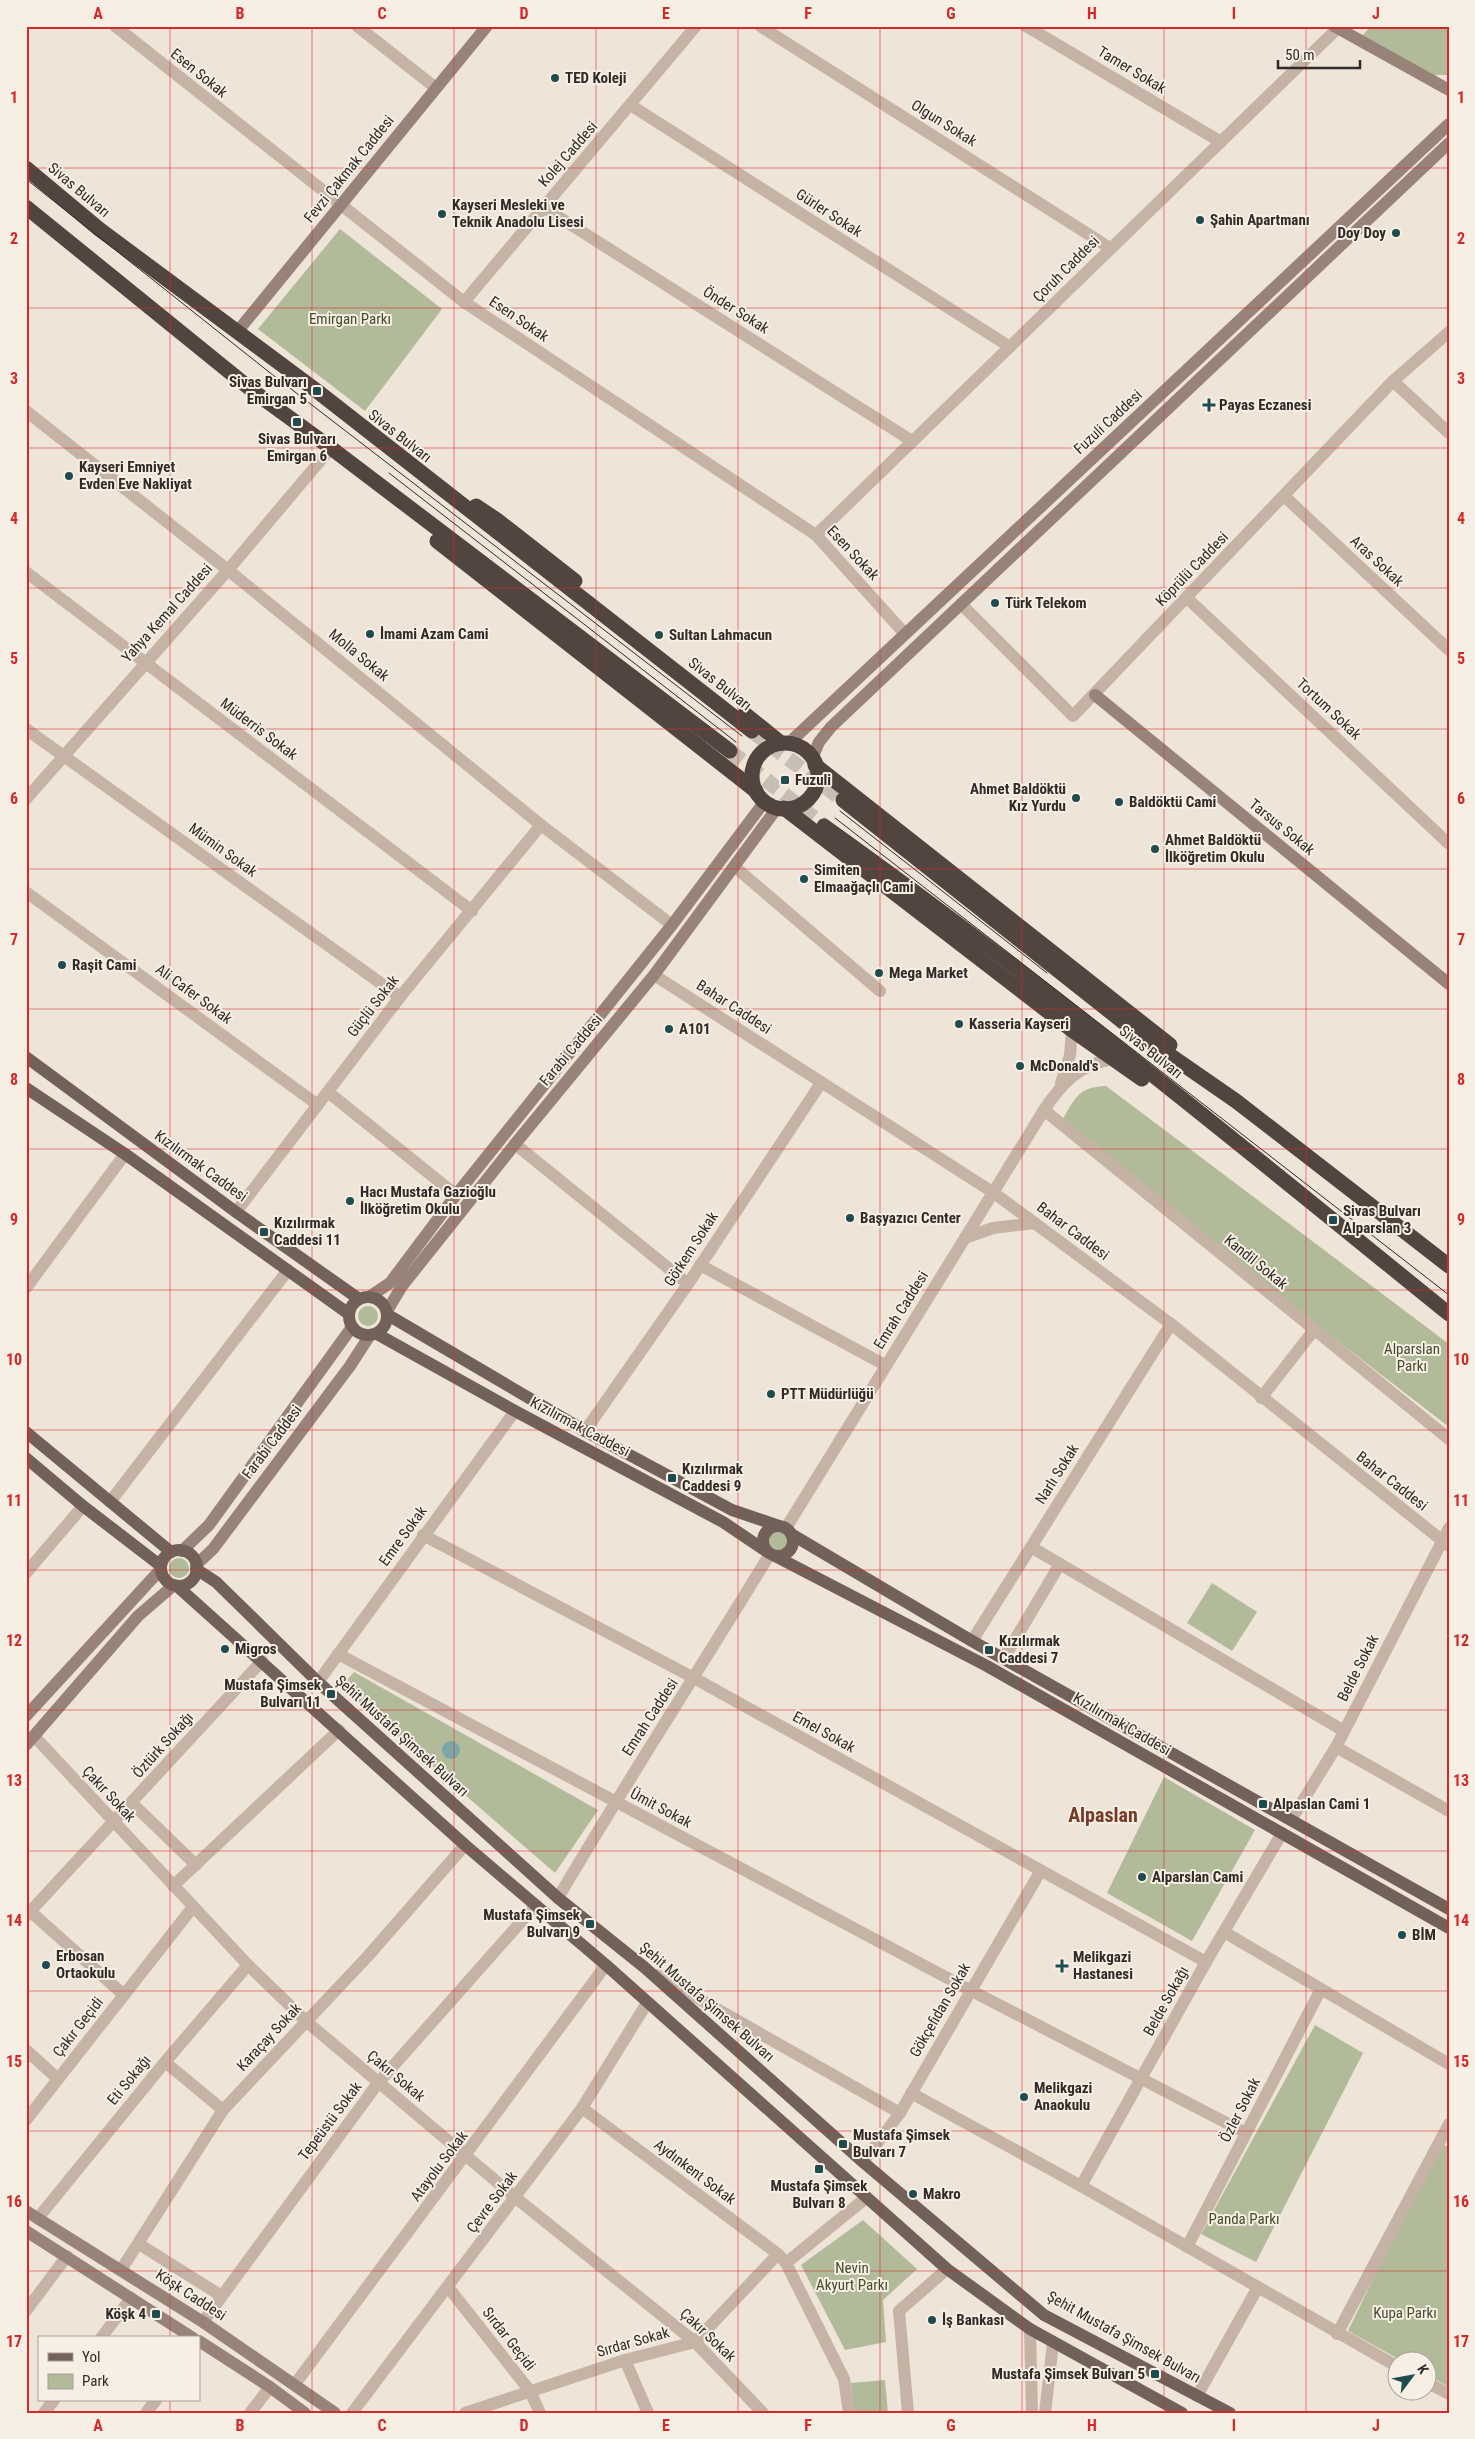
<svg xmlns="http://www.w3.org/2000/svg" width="1475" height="2439" font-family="'Roboto Condensed',sans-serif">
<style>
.green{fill:#b1bb9a}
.water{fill:#7aa7a8}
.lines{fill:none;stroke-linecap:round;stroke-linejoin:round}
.highway-tunnel{stroke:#c8bfb4;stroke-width:15;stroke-dasharray:15 8;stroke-linecap:butt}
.street{stroke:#c5b4a6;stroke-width:12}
.secondary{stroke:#988378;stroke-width:12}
.primary{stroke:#726158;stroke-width:12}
.highway{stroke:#52443e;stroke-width:15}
.tram{stroke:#322a26;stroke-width:1}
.grid{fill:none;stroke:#d62828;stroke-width:1;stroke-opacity:0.55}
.poi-dot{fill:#204c4f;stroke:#f7eee4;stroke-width:2}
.labels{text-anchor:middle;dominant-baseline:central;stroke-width:4;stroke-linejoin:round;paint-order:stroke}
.street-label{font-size:15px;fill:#322a26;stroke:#f7eee4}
.poi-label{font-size:15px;font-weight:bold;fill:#322a26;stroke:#f7eee4;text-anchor:start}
.park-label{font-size:15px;fill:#424d2c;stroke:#f7eee4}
.district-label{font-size:20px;font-weight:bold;fill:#793927;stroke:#f7eee4}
.neatline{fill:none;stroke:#d62828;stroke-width:2}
.grid-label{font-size:16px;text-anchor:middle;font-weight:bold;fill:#d62828}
</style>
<rect width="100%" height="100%" fill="#eee4d8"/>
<g class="green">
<path d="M1371,26H1449V75H1421L1362,36Z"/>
<path d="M340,229L442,309L365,411L258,329Z"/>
<path d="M1106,1086L1449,1344V1427L1221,1251L1061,1122C1075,1099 1077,1087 1106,1086Z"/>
<circle cx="368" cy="1316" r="10"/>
<circle cx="778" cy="1541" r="9"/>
<circle cx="179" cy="1568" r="10"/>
<path d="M1212,1583L1257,1612L1232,1651L1187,1623Z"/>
<path d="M354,1672L598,1810L555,1873L341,1687Z"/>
<path d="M1164,1777L1255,1830L1192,1941L1107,1893Z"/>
<path d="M1315,2025L1363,2053L1256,2262L1201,2234Z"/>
<path d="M1443,2145L1449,2147V2387L1428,2375V2362L1402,2361L1348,2331L1410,2202Z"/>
<path d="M863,2220L917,2269L883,2300L886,2342L845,2350L801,2265Z"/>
<path d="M885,2380L888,2413H854L851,2383Z"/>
</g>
<circle class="water" cx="451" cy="1750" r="9"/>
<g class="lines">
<g class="highway-tunnel">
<path d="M752,731L843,800"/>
<path d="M730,751L824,826"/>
</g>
<g class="street">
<path d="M115,26L464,302L816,535L905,634"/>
<path d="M357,26L436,88"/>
<path d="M760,26L1110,248"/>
<path d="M1026,26L1221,142"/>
<path d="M632,106L1010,347"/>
<path d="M543,207L912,441"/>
<path d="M464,302L696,26"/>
<path d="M1393,381L1449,433"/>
<path d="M26,411L228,570L541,825L672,925"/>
<path d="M1284,496L1449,650"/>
<path d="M816,535L1340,26"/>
<path d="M26,572L472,911"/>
<path d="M1187,598L1449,844"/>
<path d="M961,604L1073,716L1393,381L1449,332"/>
<path d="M26,729L400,997"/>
<path d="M26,799L228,570L331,448"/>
<path d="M735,867L880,991"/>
<path d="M26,892L318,1105"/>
<path d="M654,975L994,1193L1171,1324L1449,1546"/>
<path d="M1061,1083L1070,1055L1072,1030"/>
<path d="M328,1092L456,1195"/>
<path d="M1044,1110L1449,1439"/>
<path d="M515,1144L688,1284"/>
<path d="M236,1212L400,997L541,825"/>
<path d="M965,1238L993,1228L1035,1223"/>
<path d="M700,1265L885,1365"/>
<path d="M26,1288L125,1154"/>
<path d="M1261,1398L1314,1330"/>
<path d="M585,1431L688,1284L821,1083"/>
<path d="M110,1502L288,1270"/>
<path d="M786,1528L1044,1110C1062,1083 1079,1065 1112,1059"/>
<path d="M423,1535L694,1678L1206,1962"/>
<path d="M1031,1547L1344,1731"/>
<path d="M26,1573L83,1506"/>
<path d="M972,1641L1171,1324"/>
<path d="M338,1654L970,1990L1246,2133"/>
<path d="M1004,1658L1060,1564"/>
<path d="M318,1682L515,1411"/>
<path d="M34,1736L248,1965L307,2022L516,2198L695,2342L763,2413"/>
<path d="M1336,1747L1449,1811"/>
<path d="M132,1803L196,1865"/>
<path d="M1291,1820L1336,1747L1449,1528"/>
<path d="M173,1886L339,1730"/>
<path d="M558,1898C626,1782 700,1669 770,1554"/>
<path d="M31,1912L124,1995"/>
<path d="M26,1916L262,1661"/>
<path d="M1224,1932L1449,2064"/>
<path d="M657,1975L900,2113"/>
<path d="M26,2050L58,2079"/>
<path d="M165,2062L223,2110"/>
<path d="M911,2093L1081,2186L1398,2367"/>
<path d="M582,2108L778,2254L786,2263L844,2379L849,2413"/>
<path d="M26,2120L193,1907"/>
<path d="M863,2162L900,2113L1040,1872"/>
<path d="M1081,2186L1206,1962L1282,1833"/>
<path d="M38,2218L165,2062L248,1965"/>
<path d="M139,2244L220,2295"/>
<path d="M1187,2247L1321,1989"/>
<path d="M786,2263L866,2198"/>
<path d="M121,2270L223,2110L368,1956L465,1845"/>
<path d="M448,2287L530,2391L540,2413"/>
<path d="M26,2311L67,2256"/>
<path d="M203,2322L378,2083L536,1905"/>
<path d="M1030,2329L1032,2413"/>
<path d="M1337,2334L1449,2124"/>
<path d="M101,2338L131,2298"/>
<path d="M625,2360L648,2413"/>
<path d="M1428,2383L1449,2394"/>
<path d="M295,2384L606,1965"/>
<path d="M1197,2396L1258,2287"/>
<path d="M44,2413L54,2400"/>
<path d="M146,2413L156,2400"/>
<path d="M250,2413L270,2387"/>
<path d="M352,2413L582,2108L647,2003"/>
<path d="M465,2413L625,2360L695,2342L778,2254"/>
<path d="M908,2413L899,2311L947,2269"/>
<path d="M1045,2413L1053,2343"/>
</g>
<g class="secondary">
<path d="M1334,26L1449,90"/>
<path d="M237,332L487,26"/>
<path d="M1095,695L1449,984"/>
<path d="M789,743L1449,124"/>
<path d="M812,759L819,742L831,727L1449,143"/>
<path d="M369,1297L390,1283L456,1195L672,925L765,801"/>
<path d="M387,1311L402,1286L515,1144L654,975L777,808"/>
<path d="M182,1551L209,1525L352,1327"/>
<path d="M196,1565L213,1549L350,1366L370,1335"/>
<path d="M26,1716L161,1569"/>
<path d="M26,1745L138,1616L174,1585"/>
<path d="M26,2211L203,2322L335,2413"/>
<path d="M26,2231L193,2338"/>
<path d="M199,2341L270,2387L305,2413"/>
</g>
<g class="primary">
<path d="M26,1057L236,1212L359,1299"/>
<path d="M26,1088L125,1154L349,1314"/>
<circle cx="368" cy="1316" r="19"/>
<path d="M388,1315L585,1431L732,1510L779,1526"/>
<path d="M377,1334L515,1411L723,1522L766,1551"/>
<path d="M26,1432L171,1552"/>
<path d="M26,1458L83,1506L161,1566"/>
<circle cx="778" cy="1541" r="15"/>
<path d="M791,1534L972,1641L1449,1909"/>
<circle cx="179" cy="1568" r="18"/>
<path d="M775,1556L987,1666L1449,1928"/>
<path d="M196,1569L216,1582L318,1682L558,1898L644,1967L863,2162L1044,2315L1230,2413"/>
<path d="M177,1586L465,1845L606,1965L947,2269L1030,2329L1182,2413"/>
</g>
<g class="highway">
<path d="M26,168L99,229L317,391L752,731"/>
<path d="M26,207L253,391L331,448L730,751"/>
<path d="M476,506L497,520L575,581"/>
<path d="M437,541L756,791"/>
<path d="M745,714L781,743"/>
<circle cx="785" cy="776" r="33"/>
<path d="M815,765L1170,1045"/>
<path d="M843,800L1132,1029L1236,1101L1449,1266"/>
<path d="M784,808L1072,1030L1142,1079"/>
<path d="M824,826C1039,979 1244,1148 1449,1314"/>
</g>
<g class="tram">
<path d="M26,179L269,372L742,736"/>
<path d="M389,473L736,742"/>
<path d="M840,811L1047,973"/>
<path d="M835,818L1449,1295"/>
</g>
</g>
<path class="grid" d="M170,26V2338M312,26V2413M454,26V2413M596,26V2413M738,26V2413M880,26V2413M1022,26V2413M1164,26V2413M1306,26V2413M26,168H1449M26,308H1449M26,448H1449M26,588H1449M26,729H1449M26,869H1449M26,1009H1449M26,1149H1449M26,1290H1449M26,1430H1449M26,1570H1449M26,1710H1449M26,1851H1449M26,1991H1449M26,2131H1449M26,2271H1449M170,2400V2413"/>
<g class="poi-dot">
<circle cx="555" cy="78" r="5"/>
<circle cx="442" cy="214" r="5"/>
<circle cx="1200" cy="220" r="5"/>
<circle cx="1396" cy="233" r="5"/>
<rect x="312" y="386" width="10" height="10" rx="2.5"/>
<path d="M1206.5 397.5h5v5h5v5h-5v5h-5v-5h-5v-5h5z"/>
<rect x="292" y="417" width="10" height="10" rx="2.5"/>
<circle cx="69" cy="476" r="5"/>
<circle cx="995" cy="603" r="5"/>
<circle cx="370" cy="634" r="5"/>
<circle cx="659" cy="635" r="5"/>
<rect x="780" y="775" width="10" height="10" rx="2.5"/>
<circle cx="1076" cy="798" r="5"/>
<circle cx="1119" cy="802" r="5"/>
<circle cx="1155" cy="849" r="5"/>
<circle cx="804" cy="879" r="5"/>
<circle cx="62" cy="965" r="5"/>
<circle cx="879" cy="973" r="5"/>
<circle cx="959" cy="1024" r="5"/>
<circle cx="669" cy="1029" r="5"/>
<circle cx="1020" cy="1066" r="5"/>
<circle cx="350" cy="1201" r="5"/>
<circle cx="850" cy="1218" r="5"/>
<rect x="1328" y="1215" width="10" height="10" rx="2.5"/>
<rect x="259" y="1227" width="10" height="10" rx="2.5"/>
<circle cx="771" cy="1394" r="5"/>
<rect x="667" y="1473" width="10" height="10" rx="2.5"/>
<circle cx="225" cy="1649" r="5"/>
<rect x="984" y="1645" width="10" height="10" rx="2.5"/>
<rect x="326" y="1689" width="10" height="10" rx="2.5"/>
<rect x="1258" y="1799" width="10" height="10" rx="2.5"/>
<circle cx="1142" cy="1877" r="5"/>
<rect x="585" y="1919" width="10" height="10" rx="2.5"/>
<circle cx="1402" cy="1935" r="5"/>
<circle cx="46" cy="1965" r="5"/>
<path d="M1059.5 1958.5h5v5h5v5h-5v5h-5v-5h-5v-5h5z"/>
<circle cx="1024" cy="2097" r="5"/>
<rect x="838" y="2139" width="10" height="10" rx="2.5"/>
<rect x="814" y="2164" width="10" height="10" rx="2.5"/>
<circle cx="913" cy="2194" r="5"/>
<rect x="151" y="2309" width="10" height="10" rx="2.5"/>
<circle cx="932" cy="2320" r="5"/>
<rect x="1150" y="2369" width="10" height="10" rx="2.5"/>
</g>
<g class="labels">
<g class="street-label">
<text transform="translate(1132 70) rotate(31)">Tamer Sokak</text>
<text transform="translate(199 73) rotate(39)">Esen Sokak</text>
<text transform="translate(944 123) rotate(32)">Olgun Sokak</text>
<text transform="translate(568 154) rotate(-49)">Kolej Caddesi</text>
<text transform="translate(349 169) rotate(-51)">Fevzi Çakmak Caddesi</text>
<text transform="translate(79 190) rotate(40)">Sivas Bulvarı</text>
<text transform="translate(829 213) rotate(33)">Gürler Sokak</text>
<text transform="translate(1066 269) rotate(-45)">Çoruh Caddesi</text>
<text transform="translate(736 310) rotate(32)">Önder Sokak</text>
<text transform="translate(519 319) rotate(34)">Esen Sokak</text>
<text transform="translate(1108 422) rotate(-43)">Fuzuli Caddesi</text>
<text transform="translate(400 436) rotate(38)">Sivas Bulvarı</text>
<text transform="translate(853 553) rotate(47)">Esen Sokak</text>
<text transform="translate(1377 561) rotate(43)">Aras Sokak</text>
<text transform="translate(1192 569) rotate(-46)">Köprülü Caddesi</text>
<text transform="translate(167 613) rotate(-48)">Yahya Kemal Caddesi</text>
<text transform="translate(359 655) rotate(39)">Molla Sokak</text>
<text transform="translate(720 684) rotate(38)">Sivas Bulvarı</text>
<text transform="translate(1329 709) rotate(43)">Tortum Sokak</text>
<text transform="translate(259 729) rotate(37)">Müderris Sokak</text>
<text transform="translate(1282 827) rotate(39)">Tarsus Sokak</text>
<text transform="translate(223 850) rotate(36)">Mümin Sokak</text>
<text transform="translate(194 994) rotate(36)">Ali Cafer Sokak</text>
<text transform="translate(373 1006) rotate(-52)">Güçlü Sokak</text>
<text transform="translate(734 1007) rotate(33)">Bahar Caddesi</text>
<text transform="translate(571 1050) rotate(-50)">Farabi Caddesi</text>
<text transform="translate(1151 1052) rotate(38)">Sivas Bulvarı</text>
<text transform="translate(201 1166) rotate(36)">Kızılırmak Caddesi</text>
<text transform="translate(1073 1231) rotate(37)">Bahar Caddesi</text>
<text transform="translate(691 1249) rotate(-57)">Görkem Sokak</text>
<text transform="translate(1256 1262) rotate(39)">Kandil Sokak</text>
<text transform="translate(901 1310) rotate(-58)">Emrah Caddesi</text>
<text transform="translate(580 1427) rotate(28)">Kızılırmak Caddesi</text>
<text transform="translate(272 1442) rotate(-53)">Farabi Caddesi</text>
<text transform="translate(1057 1474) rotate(-58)">Narlı Sokak</text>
<text transform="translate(1392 1481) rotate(38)">Bahar Caddesi</text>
<text transform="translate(403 1536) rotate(-54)">Emre Sokak</text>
<text transform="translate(1358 1668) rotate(-63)">Belde Sokak</text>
<text transform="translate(650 1717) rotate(-57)">Emrah Caddesi</text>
<text transform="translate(1122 1724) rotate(30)">Kızılırmak Caddesi</text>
<text transform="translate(824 1732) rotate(29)">Emel Sokak</text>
<text transform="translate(402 1736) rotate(42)">Şehit Mustafa Şimsek Bulvarı</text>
<text transform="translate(163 1745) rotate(-48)">Öztürk Sokağı</text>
<text transform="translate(109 1794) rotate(47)">Çakır Sokak</text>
<text transform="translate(661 1808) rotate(28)">Ümit Sokak</text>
<text transform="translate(1166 2001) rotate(-61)">Belde Sokağı</text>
<text transform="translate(707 2002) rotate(41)">Şehit Mustafa Şimsek Bulvarı</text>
<text transform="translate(940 2010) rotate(-60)">Gökçefidan Sokak</text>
<text transform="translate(78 2027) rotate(-52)">Çakır Geçidi</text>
<text transform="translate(269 2037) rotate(-47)">Karaçay Sokak</text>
<text transform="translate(396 2076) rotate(40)">Çakır Sokak</text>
<text transform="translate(129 2080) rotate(-51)">Eti Sokağı</text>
<text transform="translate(1240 2110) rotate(-63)">Özler Sokak</text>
<text transform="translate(330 2121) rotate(-53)">Tepeüstü Sokak</text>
<text transform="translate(439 2166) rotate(-53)">Atayolu Sokak</text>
<text transform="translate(695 2172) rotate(37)">Aydınkent Sokak</text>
<text transform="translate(492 2202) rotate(-53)">Çevre Sokak</text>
<text transform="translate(191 2295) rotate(33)">Köşk Caddesi</text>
<text transform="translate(708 2335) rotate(43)">Çakır Sokak</text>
<text transform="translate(1124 2337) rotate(29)">Şehit Mustafa Şimsek Bulvarı</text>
<text transform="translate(509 2339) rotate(52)">Sırdar Geçidi</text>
<text transform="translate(633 2342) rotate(-16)">Sırdar Sokak</text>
</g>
<g class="poi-label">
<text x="565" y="78">TED Koleji</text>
<text x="452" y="205">Kayseri Mesleki ve<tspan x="452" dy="17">Teknik Anadolu Lisesi</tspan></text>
<text x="1210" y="220">Şahin Apartmanı</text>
<text x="1386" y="233" text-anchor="end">Doy Doy</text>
<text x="307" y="382" text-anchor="end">Sivas Bulvarı<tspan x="307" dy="17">Emirgan 5</tspan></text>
<text x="1219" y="405">Payas Eczanesi</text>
<text x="297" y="439" text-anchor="middle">Sivas Bulvarı<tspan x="297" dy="17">Emirgan 6</tspan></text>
<text x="79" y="467">Kayseri Emniyet<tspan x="79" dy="17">Evden Eve Nakliyat</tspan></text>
<text x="1005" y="603">Türk Telekom</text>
<text x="380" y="634">İmami Azam Cami</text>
<text x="669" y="635">Sultan Lahmacun</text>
<text x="795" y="780">Fuzuli</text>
<text x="1066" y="789" text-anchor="end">Ahmet Baldöktü<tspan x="1066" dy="17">Kız Yurdu</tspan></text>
<text x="1129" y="802">Baldöktü Cami</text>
<text x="1165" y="840">Ahmet Baldöktü<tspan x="1165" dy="17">İlköğretim Okulu</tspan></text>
<text x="814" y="870">Simiten<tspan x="814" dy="17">Elmaağaçlı Cami</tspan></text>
<text x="72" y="965">Raşit Cami</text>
<text x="889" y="973">Mega Market</text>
<text x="969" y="1024">Kasseria Kayseri</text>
<text x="679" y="1029">A101</text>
<text x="1030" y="1066">McDonald's</text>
<text x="360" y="1192">Hacı Mustafa Gazioğlu<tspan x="360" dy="17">İlköğretim Okulu</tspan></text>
<text x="1343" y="1211">Sivas Bulvarı<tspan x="1343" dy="17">Alparslan 3</tspan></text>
<text x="860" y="1218">Başyazıcı Center</text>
<text x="274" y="1223">Kızılırmak<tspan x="274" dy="17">Caddesi 11</tspan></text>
<text x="781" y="1394">PTT Müdürlüğü</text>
<text x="682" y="1469">Kızılırmak<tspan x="682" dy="17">Caddesi 9</tspan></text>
<text x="999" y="1641">Kızılırmak<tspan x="999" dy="17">Caddesi 7</tspan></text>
<text x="235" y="1649">Migros</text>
<text x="321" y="1685" text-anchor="end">Mustafa Şimsek<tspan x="321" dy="17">Bulvarı 11</tspan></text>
<text x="1273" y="1804">Alpaslan Cami 1</text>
<text x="1152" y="1877">Alparslan Cami</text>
<text x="580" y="1915" text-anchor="end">Mustafa Şimsek<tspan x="580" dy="17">Bulvarı 9</tspan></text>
<text x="1412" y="1935">BİM</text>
<text x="56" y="1956">Erbosan<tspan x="56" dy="17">Ortaokulu</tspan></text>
<text x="1073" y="1957">Melikgazi<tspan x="1073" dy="17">Hastanesi</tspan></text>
<text x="1034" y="2088">Melikgazi<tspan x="1034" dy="17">Anaokulu</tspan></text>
<text x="853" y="2135">Mustafa Şimsek<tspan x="853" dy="17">Bulvarı 7</tspan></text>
<text x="819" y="2186" text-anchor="middle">Mustafa Şimsek<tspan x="819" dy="17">Bulvarı 8</tspan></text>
<text x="923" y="2194">Makro</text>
<text x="146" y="2314" text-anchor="end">Köşk 4</text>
<text x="942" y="2320">İş Bankası</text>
<text x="1145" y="2374" text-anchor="end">Mustafa Şimsek Bulvarı 5</text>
</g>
<g class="park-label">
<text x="350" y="319">Emirgan Parkı</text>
<text x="1412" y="1349">Alparslan<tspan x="1412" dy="17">Parkı</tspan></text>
<text x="1244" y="2219">Panda Parkı</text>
<text x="852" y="2268">Nevin<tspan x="852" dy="17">Akyurt Parkı</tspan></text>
<text x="1405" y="2313">Kupa Parkı</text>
</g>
<g class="district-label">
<text x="1103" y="1815">Alpaslan</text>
</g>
</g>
<rect width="1475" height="2439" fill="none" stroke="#f7eee4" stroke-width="55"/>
<rect x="38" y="2336" width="162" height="65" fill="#f7eee4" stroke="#a8a098"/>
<rect x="48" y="2353" width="25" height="8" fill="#726158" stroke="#a8a098"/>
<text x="82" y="2362" font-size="15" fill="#322a26">Yol</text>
<rect x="48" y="2374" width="25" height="15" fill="#b1bb9a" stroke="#a8a098"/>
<text x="82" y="2386" font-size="15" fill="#322a26">Park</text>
<g transform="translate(1412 2376) rotate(58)"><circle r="24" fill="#f7eee4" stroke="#a8a098"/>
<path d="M0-4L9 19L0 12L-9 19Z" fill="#204c4f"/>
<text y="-8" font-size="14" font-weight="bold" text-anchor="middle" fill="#322a26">K</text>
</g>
<path d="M1278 60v8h82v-8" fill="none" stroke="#322a26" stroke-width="2.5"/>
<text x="1285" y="60" font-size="15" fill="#322a26" stroke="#f7eee4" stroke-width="4" paint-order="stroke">50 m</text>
<rect x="28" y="28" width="1420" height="2384" class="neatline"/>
<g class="grid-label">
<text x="98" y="19">A</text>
<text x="240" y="19">B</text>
<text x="382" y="19">C</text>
<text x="524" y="19">D</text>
<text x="666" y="19">E</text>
<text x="808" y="19">F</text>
<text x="951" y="19">G</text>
<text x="1092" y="19">H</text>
<text x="1234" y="19">I</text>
<text x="1376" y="19">J</text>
<text x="14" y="103">1</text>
<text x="1461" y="103">1</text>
<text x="14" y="244">2</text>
<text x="1461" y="244">2</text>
<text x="14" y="384">3</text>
<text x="1461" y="384">3</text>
<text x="14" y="524">4</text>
<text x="1461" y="524">4</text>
<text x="14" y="664">5</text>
<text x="1461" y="664">5</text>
<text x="14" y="804">6</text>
<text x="1461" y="804">6</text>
<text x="14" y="945">7</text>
<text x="1461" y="945">7</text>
<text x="14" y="1085">8</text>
<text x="1461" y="1085">8</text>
<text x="14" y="1225">9</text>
<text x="1461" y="1225">9</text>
<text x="14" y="1365">10</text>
<text x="1461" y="1365">10</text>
<text x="14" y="1506">11</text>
<text x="1461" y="1506">11</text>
<text x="14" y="1646">12</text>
<text x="1461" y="1646">12</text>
<text x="14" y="1786">13</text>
<text x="1461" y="1786">13</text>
<text x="14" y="1926">14</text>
<text x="1461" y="1926">14</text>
<text x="14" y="2067">15</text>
<text x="1461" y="2067">15</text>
<text x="14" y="2207">16</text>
<text x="1461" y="2207">16</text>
<text x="14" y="2347">17</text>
<text x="1461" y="2347">17</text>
<text x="98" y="2431">A</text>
<text x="240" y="2431">B</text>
<text x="382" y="2431">C</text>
<text x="524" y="2431">D</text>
<text x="666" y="2431">E</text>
<text x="808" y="2431">F</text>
<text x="951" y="2431">G</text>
<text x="1092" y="2431">H</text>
<text x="1234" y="2431">I</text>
<text x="1376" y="2431">J</text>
</g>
</svg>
